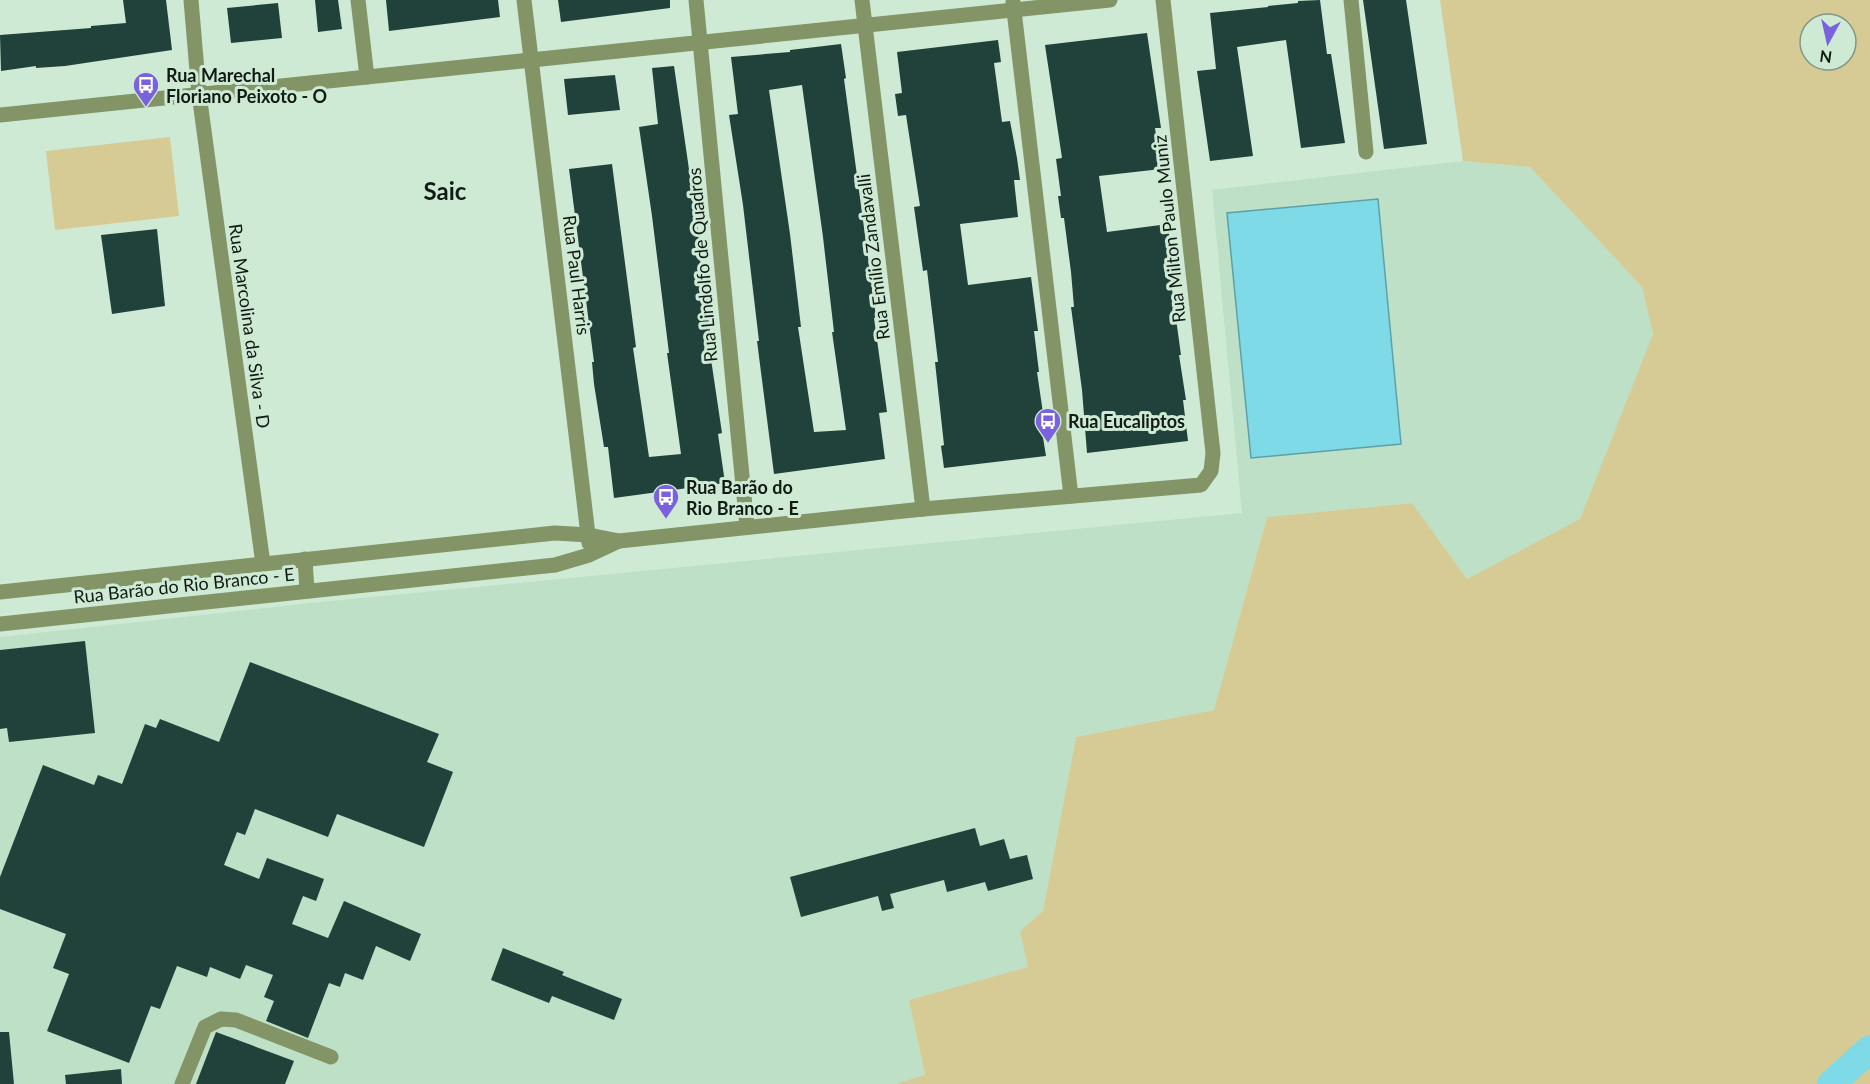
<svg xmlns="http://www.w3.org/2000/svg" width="1870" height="1084" font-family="Lato,sans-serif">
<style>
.built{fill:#bee0c6}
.green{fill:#d6cb94;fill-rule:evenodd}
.water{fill:#7edae6;stroke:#5da1a7;stroke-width:1.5}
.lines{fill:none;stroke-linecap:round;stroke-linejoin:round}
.river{stroke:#7edae6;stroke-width:28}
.building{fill:#21423b;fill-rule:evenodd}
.minor{stroke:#839467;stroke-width:15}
.labels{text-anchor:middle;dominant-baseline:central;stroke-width:6;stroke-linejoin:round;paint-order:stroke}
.poi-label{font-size:18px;font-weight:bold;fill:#111b14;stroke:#ceead4;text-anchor:start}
.street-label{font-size:18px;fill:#111b14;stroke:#ceead4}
.district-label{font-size:24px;font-weight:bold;fill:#111b14;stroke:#ceead4}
</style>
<rect width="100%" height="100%" fill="#ceead4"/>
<path class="built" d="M1463,161L1530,167L1642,287L1653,334L1580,520L1467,579L1412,503L1267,517L1214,710L1076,737L1043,911L1020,931L1029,967L909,1000L925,1076L895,1084H0V637L310,603L1242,513L1212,190Z"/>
<g class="green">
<path d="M1440,0H1870V1084H895L925,1075L909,1000L1028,967L1020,931L1043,911L1076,737L1214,710L1267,517L1412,503L1467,579L1580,519L1653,334L1642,287L1530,167L1463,161ZM1810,24H1846V60H1810Z"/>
<path d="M170,137L179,216L55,230L46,151Z"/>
</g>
<path class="water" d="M1378,199L1401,444L1251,458L1227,213Z"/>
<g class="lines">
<path class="river" d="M1831,1084L1870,1049"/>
</g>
<g class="building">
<path d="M123,0H166L172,50L65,66L36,68V66L1,71L0,35L91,28V26L126,23Z"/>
<path d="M315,0H338L342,29L318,32Z"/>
<path d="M386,0H498L500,17L389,31Z"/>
<path d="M558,0H670V8L561,22Z"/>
<path d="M1320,0L1327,54H1331L1345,143L1301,148L1286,40L1237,47L1253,156L1210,161L1197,71L1216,69L1210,13L1268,7V6L1298,3V1Z"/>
<path d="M1363,0H1406L1427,144L1384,149Z"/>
<path d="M278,3L282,38L231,43L227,8Z"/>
<path d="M1147,33L1161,128H1155L1161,169L1099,176L1107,232L1168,224L1174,282H1171L1181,355H1179L1186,400H1183L1188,441L1087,453L1082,390L1071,307H1074L1071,272L1064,218H1061L1058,196H1061L1056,159L1062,158L1045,45Z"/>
<path d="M998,40L1001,62L994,63L1002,122L1010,121L1017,158L1020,180H1014L1018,217L960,224L968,285L1031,277L1038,331H1034L1039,372H1037L1043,413H1039L1046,456L944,468L941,446L944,445L935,362H938L927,270L923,271L914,207L920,206L906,115L898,116L895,94L902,93L897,52Z"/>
<path d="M841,44L846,78L844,79L876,317L874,318L887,412L879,413L885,459L774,474L757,341H759L743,205L729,115L738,114L731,57L790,52V50ZM802,85L823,237L834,332H832L846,430L814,432L798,327H801L790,234L769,90Z"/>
<path d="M674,66L700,245H698L711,338L708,339L722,433L718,434L725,483L614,498L608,447H604L594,384L592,362H594L569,169L612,164L636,347L633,348L649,457L681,454L667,353H669L652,216L639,127L658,124L652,68Z"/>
<path d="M615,75L620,110L568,115L564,79Z"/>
<path d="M157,229L165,306L112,314L101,235Z"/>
<path d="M85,641L95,733L9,742L7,728L0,729V650Z"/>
<path d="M250,662L439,734L427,762L453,772L424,847L337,814L328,837L255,809L245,835L237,832L224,865L259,879L267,858L324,879L316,901L303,896L292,924L328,938L344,901L421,934L410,961L376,946L363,980L345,973L340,987L329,983L308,1038L266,1021L274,1001L264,997L273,975L246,965L240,979L210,967L207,977L177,966L160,1009L151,1006L129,1063L47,1031L69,974L53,968L66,934L0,909V877L43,765L94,785L98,775L122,784L145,724L156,728L160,719L219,742Z"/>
<path d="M975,828L980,846L1004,839L1010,859L1027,855L1033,879L988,891L985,882L947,892L944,880L890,894L894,908L882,911L878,896L801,917L790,877Z"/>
<path d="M503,948L564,972L562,975L622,999L614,1020L552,996L549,1003L491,980Z"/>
<path d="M0,1032H9L14,1084H0Z"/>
<path d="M216,1032L294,1061L285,1084H196Z"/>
<path d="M121,1069L122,1084H66L65,1075Z"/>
</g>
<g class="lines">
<g class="minor">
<path d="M191,0L199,94L263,564"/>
<path d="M358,0L367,77"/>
<path d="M524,0L589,543"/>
<path d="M696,0L747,527"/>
<path d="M862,0L923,509"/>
<path d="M1351,0L1366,152"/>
<path d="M1013,2L1071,496"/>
<path d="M0,115L1110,0"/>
<path d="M305,559L307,591"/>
<path d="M0,592L555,533L589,535L619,541L923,509L1201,485L1211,471L1213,453L1163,0"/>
<path d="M0,624L555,565L589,555L619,541"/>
<path d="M182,1084L205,1027L221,1019L236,1020L331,1057"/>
</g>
</g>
<defs>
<g id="bus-pin" transform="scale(1.35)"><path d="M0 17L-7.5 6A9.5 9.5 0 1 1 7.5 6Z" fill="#7962dd" stroke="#ceead4"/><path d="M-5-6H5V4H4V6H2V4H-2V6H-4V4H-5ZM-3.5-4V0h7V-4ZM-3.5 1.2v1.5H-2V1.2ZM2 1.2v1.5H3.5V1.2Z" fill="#fff"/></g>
</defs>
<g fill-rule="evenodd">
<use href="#bus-pin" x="146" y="85"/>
<use href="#bus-pin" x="1048" y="421"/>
<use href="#bus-pin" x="666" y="497"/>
</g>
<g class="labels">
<g class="poi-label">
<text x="166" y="75">Rua Marechal<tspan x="166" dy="21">Floriano Peixoto - O</tspan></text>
<text x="1068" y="421">Rua Eucaliptos</text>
<text x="686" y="487">Rua Barão do<tspan x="686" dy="21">Rio Branco - E</tspan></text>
</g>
<g class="street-label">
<text transform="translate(1169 229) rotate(-96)">Rua Milton Paulo Muniz</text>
<text transform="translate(873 257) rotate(-97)">Rua Emílio Zandavalli</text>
<text transform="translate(702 265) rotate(-95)">Rua Lindolfo de Quadros</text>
<text transform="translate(577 275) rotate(83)">Rua Paul Harris</text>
<text transform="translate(250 326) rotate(82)">Rua Marcolina da Silva - D</text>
<text transform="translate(184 585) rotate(-6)">Rua Barão do Rio Branco - E</text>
</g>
<g class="district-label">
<text x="445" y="190">Saic</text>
</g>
</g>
<g transform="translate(1828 42) rotate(188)"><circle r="28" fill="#ceead4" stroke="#829787" stroke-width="1.5"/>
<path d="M0-4.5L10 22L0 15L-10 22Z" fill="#7962dd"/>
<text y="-9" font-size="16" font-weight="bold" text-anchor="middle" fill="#111b14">N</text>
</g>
</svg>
